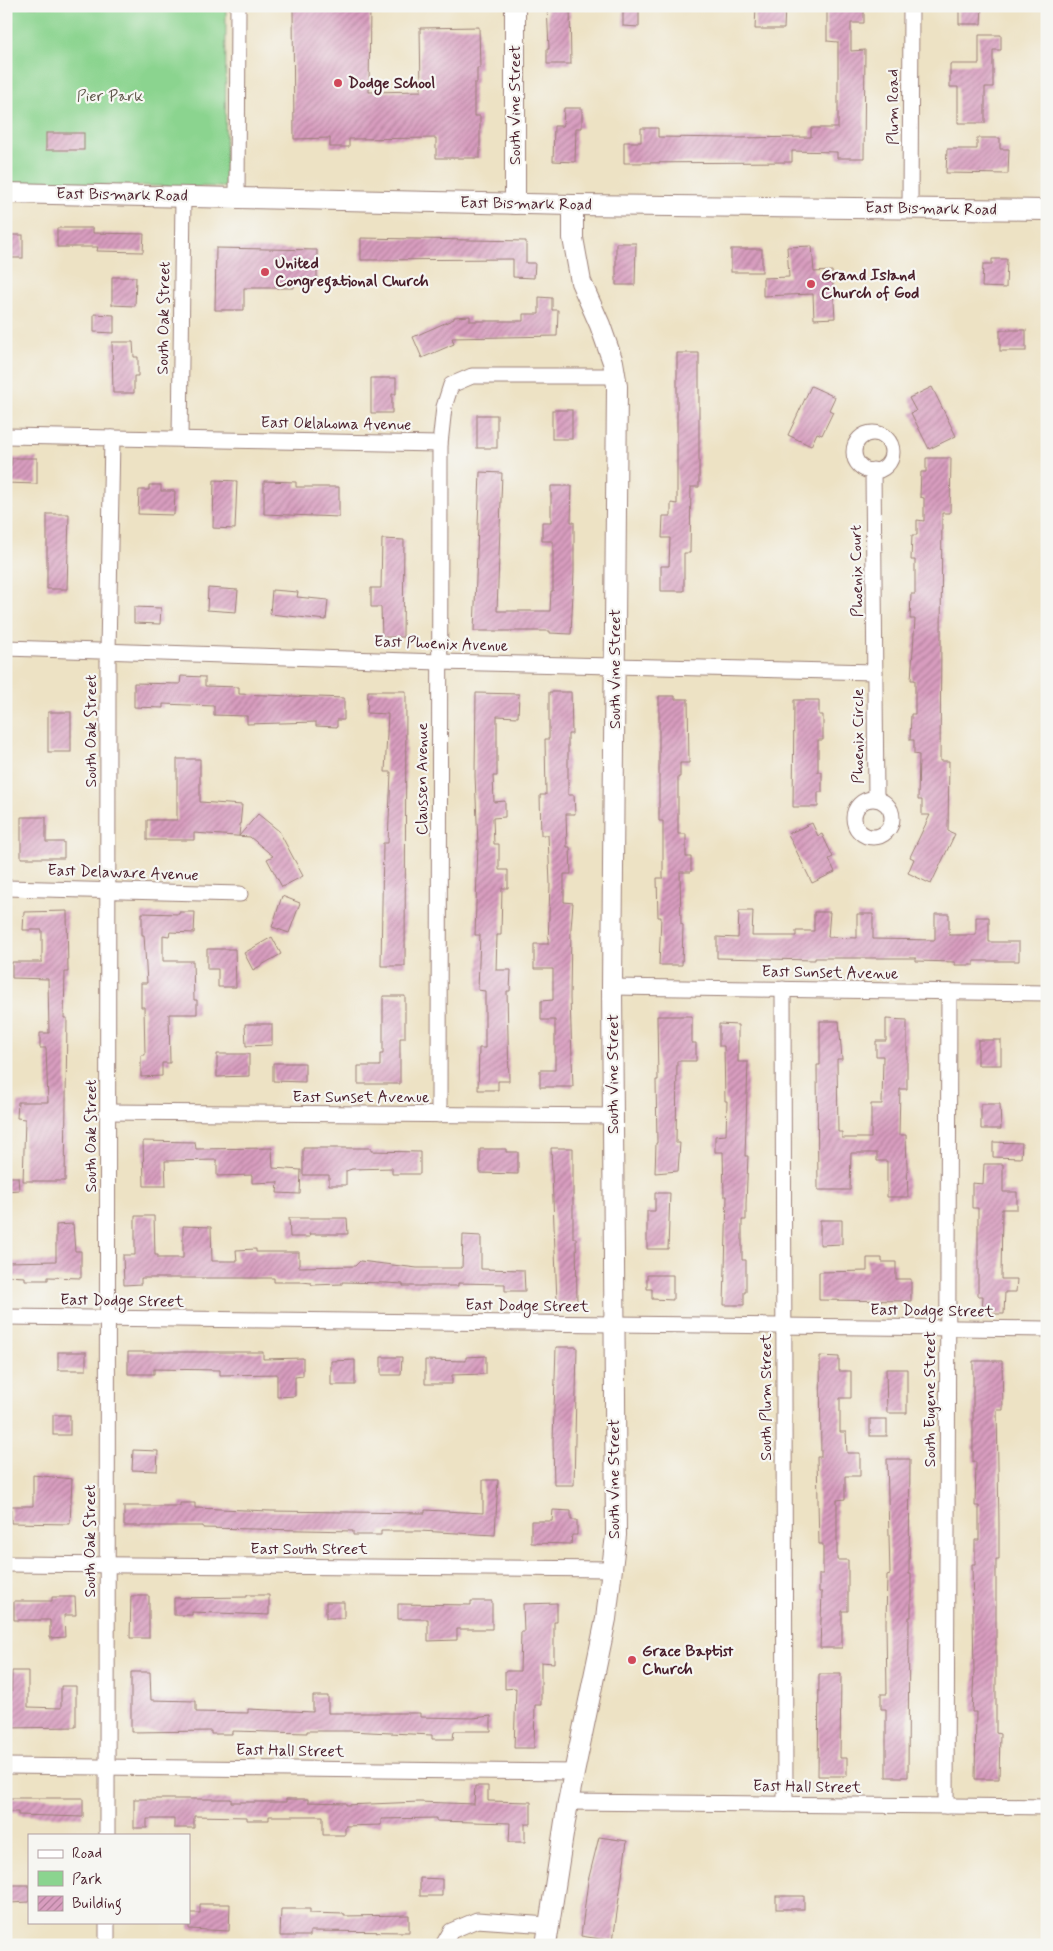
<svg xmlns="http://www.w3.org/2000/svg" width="1053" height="1951" font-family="Mynerve,sans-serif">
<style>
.park{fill:#8bd48f;stroke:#6a7a5d}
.building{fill:url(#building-hatch)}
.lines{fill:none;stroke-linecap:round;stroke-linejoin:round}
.minor-casing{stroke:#9c8078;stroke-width:17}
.tertiary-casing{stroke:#9c8078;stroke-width:22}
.minor{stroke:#fff;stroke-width:15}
.tertiary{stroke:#fff;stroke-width:20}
.poi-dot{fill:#d1495b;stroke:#f6f6f2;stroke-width:2}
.labels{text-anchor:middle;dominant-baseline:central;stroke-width:4.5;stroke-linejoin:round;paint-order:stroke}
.poi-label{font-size:16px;font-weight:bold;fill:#4a1f2b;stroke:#f6f6f2;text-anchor:start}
.park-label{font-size:16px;fill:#5e5549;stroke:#f6f6f2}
.street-label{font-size:16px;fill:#4a1f2b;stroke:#f6f6f2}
</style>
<defs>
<pattern id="building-hatch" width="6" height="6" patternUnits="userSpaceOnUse" patternTransform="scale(1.25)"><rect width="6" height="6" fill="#d89dbf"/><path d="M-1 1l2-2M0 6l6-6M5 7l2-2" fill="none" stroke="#b17f9b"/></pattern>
</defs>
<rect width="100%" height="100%" fill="#f6f6f2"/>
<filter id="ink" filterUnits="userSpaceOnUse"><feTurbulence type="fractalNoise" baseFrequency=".02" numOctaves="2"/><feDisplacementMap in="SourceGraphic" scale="10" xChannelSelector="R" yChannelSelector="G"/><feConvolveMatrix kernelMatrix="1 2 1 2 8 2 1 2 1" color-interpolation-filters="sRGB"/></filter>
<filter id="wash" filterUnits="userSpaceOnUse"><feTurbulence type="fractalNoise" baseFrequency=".0096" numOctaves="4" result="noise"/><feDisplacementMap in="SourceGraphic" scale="20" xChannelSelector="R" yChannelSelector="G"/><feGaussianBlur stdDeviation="1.12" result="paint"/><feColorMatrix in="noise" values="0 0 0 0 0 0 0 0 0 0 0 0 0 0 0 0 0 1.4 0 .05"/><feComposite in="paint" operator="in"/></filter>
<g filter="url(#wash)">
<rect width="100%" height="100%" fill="#ede2c4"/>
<path class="park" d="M6,6H226L225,187L6,184Z"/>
<g id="blocks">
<g class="building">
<path d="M293,6H370L369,92L421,91L420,28L479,27L480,68H477V83H474V116H480V158H436V138L349,139V147H330V138L294,139Z"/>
<path d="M547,6H570L571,64H547V49H549Z"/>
<path d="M623,6H639V27L623,26Z"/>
<path d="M756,6H785L784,29H755Z"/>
<path d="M827,6H864V23H851V51L865,50L864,158H837V152L792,151V162L624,163V142H641V128H658V137L736,138L811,137V128H838V42L827,41Z"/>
<path d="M959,6H982L981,24H959Z"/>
<path d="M979,35H1001V50H993V87H985V123H958V87H950V64H979Z"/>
<path d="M564,108H582V128H576L575,162L553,161L554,126H563Z"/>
<rect x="46" y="133" width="38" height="17"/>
<path d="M977,138H1000V149H1009L1008,174L946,173L947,149H977Z"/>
<path d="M57,228H93V233L144,234L143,252L97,251L98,247H57Z"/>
<rect x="6" y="235" width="17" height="23"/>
<path d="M361,238L526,241V263H535L534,278L513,277V259L361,260Z"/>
<path d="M616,243H636L635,285H616Z"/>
<path d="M812,246L814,272L832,271L835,318L814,319L813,294L763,296V278L789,277L787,247Z"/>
<path d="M216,248L317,250V282H294V288H244V310H215Z"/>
<rect x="731" y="249" width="31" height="23"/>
<path d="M992,259H1007L1006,288L982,287L983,264H992Z"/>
<path d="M112,277H136L135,306L112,305Z"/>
<path d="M539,297L552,298V310H558L557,336L452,338L454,344L422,358L413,337L454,319V317L470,316V321H523V314H539Z"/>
<path d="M94,314L114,315V333L94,332Z"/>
<rect x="1000" y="330" width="26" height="21"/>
<path d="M112,342H133L134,357H138V376H134V393H113Z"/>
<path d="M677,353H699V487H691L690,553H684V591H661V566H669L670,538H662L663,516H671V503L677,504Z"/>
<path d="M371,378H396V394H392V413H371Z"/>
<path d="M811,386L835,397L829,410L833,412L822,435L817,433L811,446L788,435Z"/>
<path d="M932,387L956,436L929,449L911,413L916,411L909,398Z"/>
<rect x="552" y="410" width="20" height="29"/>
<rect x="477" y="415" width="20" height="33"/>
<path d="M12,458H37V484L6,483V466H11Z"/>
<path d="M926,458H951L950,513H942L940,761H949L948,831L955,834L931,884L908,873L914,859L910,857L930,815H922V800H918L919,755L914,754V740H910L911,714H915V680H911L915,619H910L911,594H915V560H911L912,535H917V520L924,521V498L920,497L921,472H926Z"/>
<path d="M480,472L502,473L497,611H550L551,591H553V541H542V522H551V486H572L571,522H574V572L571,634L550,633V631H474Z"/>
<path d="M214,480L237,481L235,529L213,528Z"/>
<path d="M264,481L296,482V487H339V517L264,514Z"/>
<path d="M149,485H161V491H175L174,515L138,514L139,490H149Z"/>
<path d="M47,514H69L67,589H47Z"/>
<path d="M382,539L404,540L403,637H382L381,607H371V588H381Z"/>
<path d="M208,588L238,590L236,612L207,610Z"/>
<path d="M272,590L298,592L297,597L328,600L326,620L270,614Z"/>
<path d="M134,607L161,608L160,624L134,623Z"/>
<path d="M181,676L205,677V686L239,687V694L344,698V720H337V727L316,726V722L247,724V716L214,715V706L163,704V708L134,707V683L180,684Z"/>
<path d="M368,691H406L405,966H381L383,843H388L391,772H385L388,714L367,713Z"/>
<path d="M549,692H571L572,734H568V795H574L575,814H566L567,847H570L571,874H564V902L573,903L571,928L570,998L573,1087H540V1070H555V1020H541V1001L553,1000V969H534V944H548L550,884L548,835H541L540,795H546L545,739H549Z"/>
<path d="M476,693L519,694L518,717L497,716V776H493L494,802L505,801V817L493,818L494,844H499V870H508V888H502L501,935H497L496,970H511L510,991H507L509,1081H498V1090H478L479,1048H485V991L478,990L480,935H475L478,844L475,776Z"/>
<path d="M659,696H675V699H688L689,763H680V777H678V834H686V857H691V872H680L681,924L683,925L682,965H659L661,917H658L657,878H663V821H659Z"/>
<path d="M794,700H819V715H823V740H818V772H822V792H818V807H793Z"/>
<rect x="48" y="712" width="23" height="40"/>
<path d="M177,759H200V802L242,805L239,836L258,814L279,831L303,876L282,887L267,859L273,856L250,837L194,833V840H147V820H177Z"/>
<path d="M21,817H46V842H64V858H21Z"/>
<path d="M812,823L818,836L822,834L833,857L829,859L835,872L812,883L788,834Z"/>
<path d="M282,896L300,903L289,933L272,927Z"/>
<path d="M67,911L68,972H65L64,1018H67L65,1181H23L25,1119L17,1118L18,1102H48L46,1048H40V1033H49L48,979L12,978V962H42V930H23L24,912Z"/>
<path d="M739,911H753L752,936H796V931H814V912H830L828,937L857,938V914H873V939L935,940V914H949V935H976V917H989V942H1019V961H974V965H955V962L916,961V958H815V960L717,958V937L738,938Z"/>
<path d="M179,912H195L194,933L170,932L169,936L163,935V961H193L194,1000H197V1014H169L170,1063H162V1076L141,1077V1055H145L144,1007H141V983H147L144,935H142V913L179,914Z"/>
<path d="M272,937L281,954L253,970L244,953Z"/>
<path d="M207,949H235L236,987H218V969H207Z"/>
<path d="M383,996H405V1038H400V1084H358V1066H380V1054H383Z"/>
<path d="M657,1016H692V1043H696V1061H677L676,1143H680L678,1171L655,1173L656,1143H657L656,1080H658Z"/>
<path d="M886,1019L907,1020V1089H900L899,1135H906L908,1197H887V1161H877V1153H851L850,1190H818L817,1065H820V1021H839L842,1059H837L838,1132H842V1138H871V1104H882L883,1056H876V1041H886Z"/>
<path d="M245,1024H272V1045L246,1046Z"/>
<path d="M719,1024L738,1025V1062H748L745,1156H748L746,1204V1220H742V1260H746V1292H744V1305H724L727,1196H724L723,1152H715V1136L726,1135L727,1101H725L724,1046H719Z"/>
<rect x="978" y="1040" width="23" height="25"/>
<path d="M217,1054H249V1076L217,1077Z"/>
<path d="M273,1063H305V1082L273,1081Z"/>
<path d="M981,1104H1000L1001,1129H981Z"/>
<path d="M143,1141L195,1142L196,1149L272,1148L273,1168L301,1170L300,1194L277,1193L278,1182L252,1183V1175L217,1176V1160L165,1161L166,1186H144Z"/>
<path d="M993,1142L1022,1143L1021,1158L993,1157Z"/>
<path d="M303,1148H371V1151L420,1152V1174H392V1168L352,1169L346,1171V1185H329V1175H303Z"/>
<path d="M551,1148H573V1238H576L577,1302H557Z"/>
<path d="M480,1149H506V1152H518V1174L480,1173Z"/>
<path d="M984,1164H1003V1192H1017V1209H1002L1001,1279H1017L1016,1292H1005L1004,1314H982L983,1296H978V1208H972V1183L983,1184Z"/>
<path d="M6,1177H18L19,1190L6,1191Z"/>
<path d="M655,1193H670L668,1249H647V1211H655Z"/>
<path d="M135,1216H154L155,1255H158V1258H183V1226L211,1227L212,1261H237L236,1250L256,1249V1252H299V1267L355,1266L360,1261L417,1268H462L463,1235L481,1236V1269L524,1270L525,1291H505V1284L458,1283V1286H403V1284L386,1283L342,1282V1284L312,1285L311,1283L302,1282H274V1278H141V1284L124,1285L123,1255H135Z"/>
<path d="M289,1218H347L348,1234H309L310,1237H290Z"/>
<path d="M820,1220H842V1244L820,1245Z"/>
<path d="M73,1224L75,1251H81V1278L48,1277V1280H25V1277L6,1276V1262L56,1261V1225Z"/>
<path d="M867,1258H882V1262H896V1279H911V1301L819,1300V1272L867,1271Z"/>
<path d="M647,1275H673V1300L652,1299V1289H647Z"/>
<path d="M556,1347H577L574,1485H554L553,1441Z"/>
<rect x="58" y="1352" width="28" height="18"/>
<path d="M128,1352H263V1359L303,1358V1376L295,1377V1396L277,1397V1374L220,1375V1370L154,1369V1374H128Z"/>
<path d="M486,1356V1374L452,1375V1384H425V1360L466,1361V1357Z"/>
<path d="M820,1356L839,1357V1371H851V1398H840V1432H846L847,1453H860V1476H845V1499L837,1500V1560H848V1611H842V1648H820L822,1592H819V1574H823V1544H819L817,1457H821Z"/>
<path d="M381,1357H402L401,1375H381Z"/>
<path d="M355,1360V1385H331V1361Z"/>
<path d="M973,1361H1002L1003,1410H997L999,1523V1559H996V1733L1000,1734L999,1779H975L976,1712H972L974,1672L972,1564H975V1540H979V1506H975L976,1462H973Z"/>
<path d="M886,1369H907V1413H887Z"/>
<rect x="53" y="1415" width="17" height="20"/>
<rect x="870" y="1419" width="17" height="17"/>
<path d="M133,1450L158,1451L157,1471L132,1470Z"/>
<path d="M887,1459H910L909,1574H911V1617H909L908,1777H886V1709H881V1694H887L886,1623L887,1575L890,1574Z"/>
<path d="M33,1475L72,1479L70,1524L11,1523V1506H33Z"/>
<path d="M483,1480H498L495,1535L419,1531H381V1535H353V1531L203,1528V1526H124V1506H180V1503H195V1508L270,1511L425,1513V1510L483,1513Z"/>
<path d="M553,1510L571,1511V1520H577V1535H572L571,1544L531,1543V1521H552Z"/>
<path d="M247,1595H269V1615L192,1612V1615H174V1598L247,1597Z"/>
<path d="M131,1596H149V1638H130Z"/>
<path d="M52,1597H75L76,1615H64L65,1637L50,1638V1620H14V1601H52Z"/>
<path d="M471,1601H492V1629H457V1640L428,1641V1619H398V1604L471,1605Z"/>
<rect x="326" y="1602" width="18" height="16"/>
<path d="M557,1603V1622H554V1663L541,1662V1705H535L534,1748H514L516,1688L505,1689V1671H520L521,1632H524L523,1604Z"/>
<path d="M12,1671H28V1707L61,1708V1686H76V1727L6,1728V1707H11Z"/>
<path d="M131,1672H150L151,1700L196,1701V1712L248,1713V1709L313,1712V1696H328V1713H420V1717L473,1718L491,1716V1731H454L453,1739H432V1735L349,1731H307V1733L232,1731V1734H211V1731L131,1732Z"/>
<path d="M819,1674H841L840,1758H847V1776H818Z"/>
<path d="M475,1786H488V1801L531,1802V1824H525V1842H509L510,1823L436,1821V1818L381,1819V1825L345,1826V1835H323V1816H269V1820H247V1817L194,1816V1828H174V1819H147V1828H134V1799H231V1802H286V1799H308V1802L346,1803V1805L419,1802L474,1804Z"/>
<path d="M6,1798H83V1817L18,1815V1812H6Z"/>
<path d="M599,1837L627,1841L613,1941L581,1936L588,1881Z"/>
<path d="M420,1878L442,1879V1896H420Z"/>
<path d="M9,1885H29V1902L10,1903Z"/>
<rect x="776" y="1896" width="28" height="13"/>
<path d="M200,1904H230L229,1931L189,1929V1913H200Z"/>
<path d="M281,1909H310V1913L344,1914V1916L409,1915V1932L310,1931V1936H280Z"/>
</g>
</g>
</g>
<g filter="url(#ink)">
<use href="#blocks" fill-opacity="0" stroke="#9c8078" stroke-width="1"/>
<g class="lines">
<g class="minor-casing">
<g id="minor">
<path d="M237,198L238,6"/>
<path d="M910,209L911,6"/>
<circle cx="873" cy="452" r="19"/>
<path d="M6,436L440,444"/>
<path d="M180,439L183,197"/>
<path d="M873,470L876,799"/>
<path d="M6,648L439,662L875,672"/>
<circle cx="873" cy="818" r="19"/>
<path d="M6,888L240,894"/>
<path d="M612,987L1047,993"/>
<path d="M783,989L785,1804"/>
<path d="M108,1112L613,1116"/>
<path d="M439,1115L440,444L444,407L451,385L472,376H615"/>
<path d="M6,1317L1047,1329"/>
<path d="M6,1564L611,1569"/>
<path d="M6,1766L574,1772"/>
<path d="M568,1802L1047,1807"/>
<path d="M946,1806L949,992"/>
<path d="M107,1835L108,651L112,438"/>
<path d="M107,1945V1922"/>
<path d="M443,1945L451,1931L477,1920L548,1925"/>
</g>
</g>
<g class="tertiary-casing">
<g id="tertiary">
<path d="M6,193L573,205L1047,210"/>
<path d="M515,204V6"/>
<path d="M546,1945L568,1802L606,1619L616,1535L612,987L617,386L613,362L600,325L581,282L573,238V205"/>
</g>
</g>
<use href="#minor" class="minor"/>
<use href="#tertiary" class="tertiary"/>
</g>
</g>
<g class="poi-dot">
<circle cx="338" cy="83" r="5"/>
<circle cx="265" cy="272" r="5"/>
<circle cx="811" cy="284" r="5"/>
<circle cx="632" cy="1660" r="5"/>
</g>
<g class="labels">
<g class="poi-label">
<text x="348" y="83">Dodge School</text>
<text x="275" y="263">United<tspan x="275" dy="18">Congregational Church</tspan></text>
<text x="821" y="275">Grand Island<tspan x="821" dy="18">Church of God</tspan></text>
<text x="642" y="1651">Grace Baptist<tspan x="642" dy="18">Church</tspan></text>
</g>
<g class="park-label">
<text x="110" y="96">Pier Park</text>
</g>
<g class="street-label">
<text transform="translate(515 105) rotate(-90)">South Vine Street</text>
<text transform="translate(893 107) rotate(-90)">Plum Road</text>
<text transform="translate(122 195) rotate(1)">East Bismark Road</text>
<text transform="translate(526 204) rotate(1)">East Bismark Road</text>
<text transform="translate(931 209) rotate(1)">East Bismark Road</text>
<text transform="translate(164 318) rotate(-89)">South Oak Street</text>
<text transform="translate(336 424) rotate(1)">East Oklahoma Avenue</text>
<text transform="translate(857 571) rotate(-91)">Phoenix Court</text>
<text transform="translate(441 644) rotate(2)">East Phoenix Avenue</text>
<text transform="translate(615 669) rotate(-90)">South Vine Street</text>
<text transform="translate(91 731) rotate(-90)">South Oak Street</text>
<text transform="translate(858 736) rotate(-90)">Phoenix Circle</text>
<text transform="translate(422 779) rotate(-90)">Claussen Avenue</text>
<text transform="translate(123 873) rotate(2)">East Delaware Avenue</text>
<text transform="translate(830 973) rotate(1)">East Sunset Avenue</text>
<text transform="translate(613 1074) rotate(-90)">South Vine Street</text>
<text x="361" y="1097">East Sunset Avenue</text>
<text transform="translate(91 1136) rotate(-90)">South Oak Street</text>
<text transform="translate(122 1301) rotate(1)">East Dodge Street</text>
<text transform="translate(527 1306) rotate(1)">East Dodge Street</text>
<text transform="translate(932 1311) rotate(1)">East Dodge Street</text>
<text transform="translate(766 1397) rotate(-90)">South Plum Street</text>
<text transform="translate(930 1399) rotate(-90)">South Eugene Street</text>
<text transform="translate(614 1479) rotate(-90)">South Vine Street</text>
<text transform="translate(90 1541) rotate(-90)">South Oak Street</text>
<text x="309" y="1549">East South Street</text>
<text transform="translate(290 1751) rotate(1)">East Hall Street</text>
<text transform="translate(807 1787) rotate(1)">East Hall Street</text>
</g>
</g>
<rect width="1053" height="1951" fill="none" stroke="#f6f6f2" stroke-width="25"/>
<rect x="28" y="1834" width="162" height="90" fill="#f6f6f2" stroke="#b1a0a2"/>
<rect x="38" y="1850" width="25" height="8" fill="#ffffff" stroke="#b1a0a2"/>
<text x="72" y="1858" font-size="15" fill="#4a1f2b">Road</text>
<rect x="38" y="1871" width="25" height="15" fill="#8bd48f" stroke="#b1a0a2"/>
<text x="72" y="1884" font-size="15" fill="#4a1f2b">Park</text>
<rect x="38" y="1896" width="25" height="15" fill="url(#building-hatch)" stroke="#b1a0a2"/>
<text x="72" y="1908" font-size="15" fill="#4a1f2b">Building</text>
</svg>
